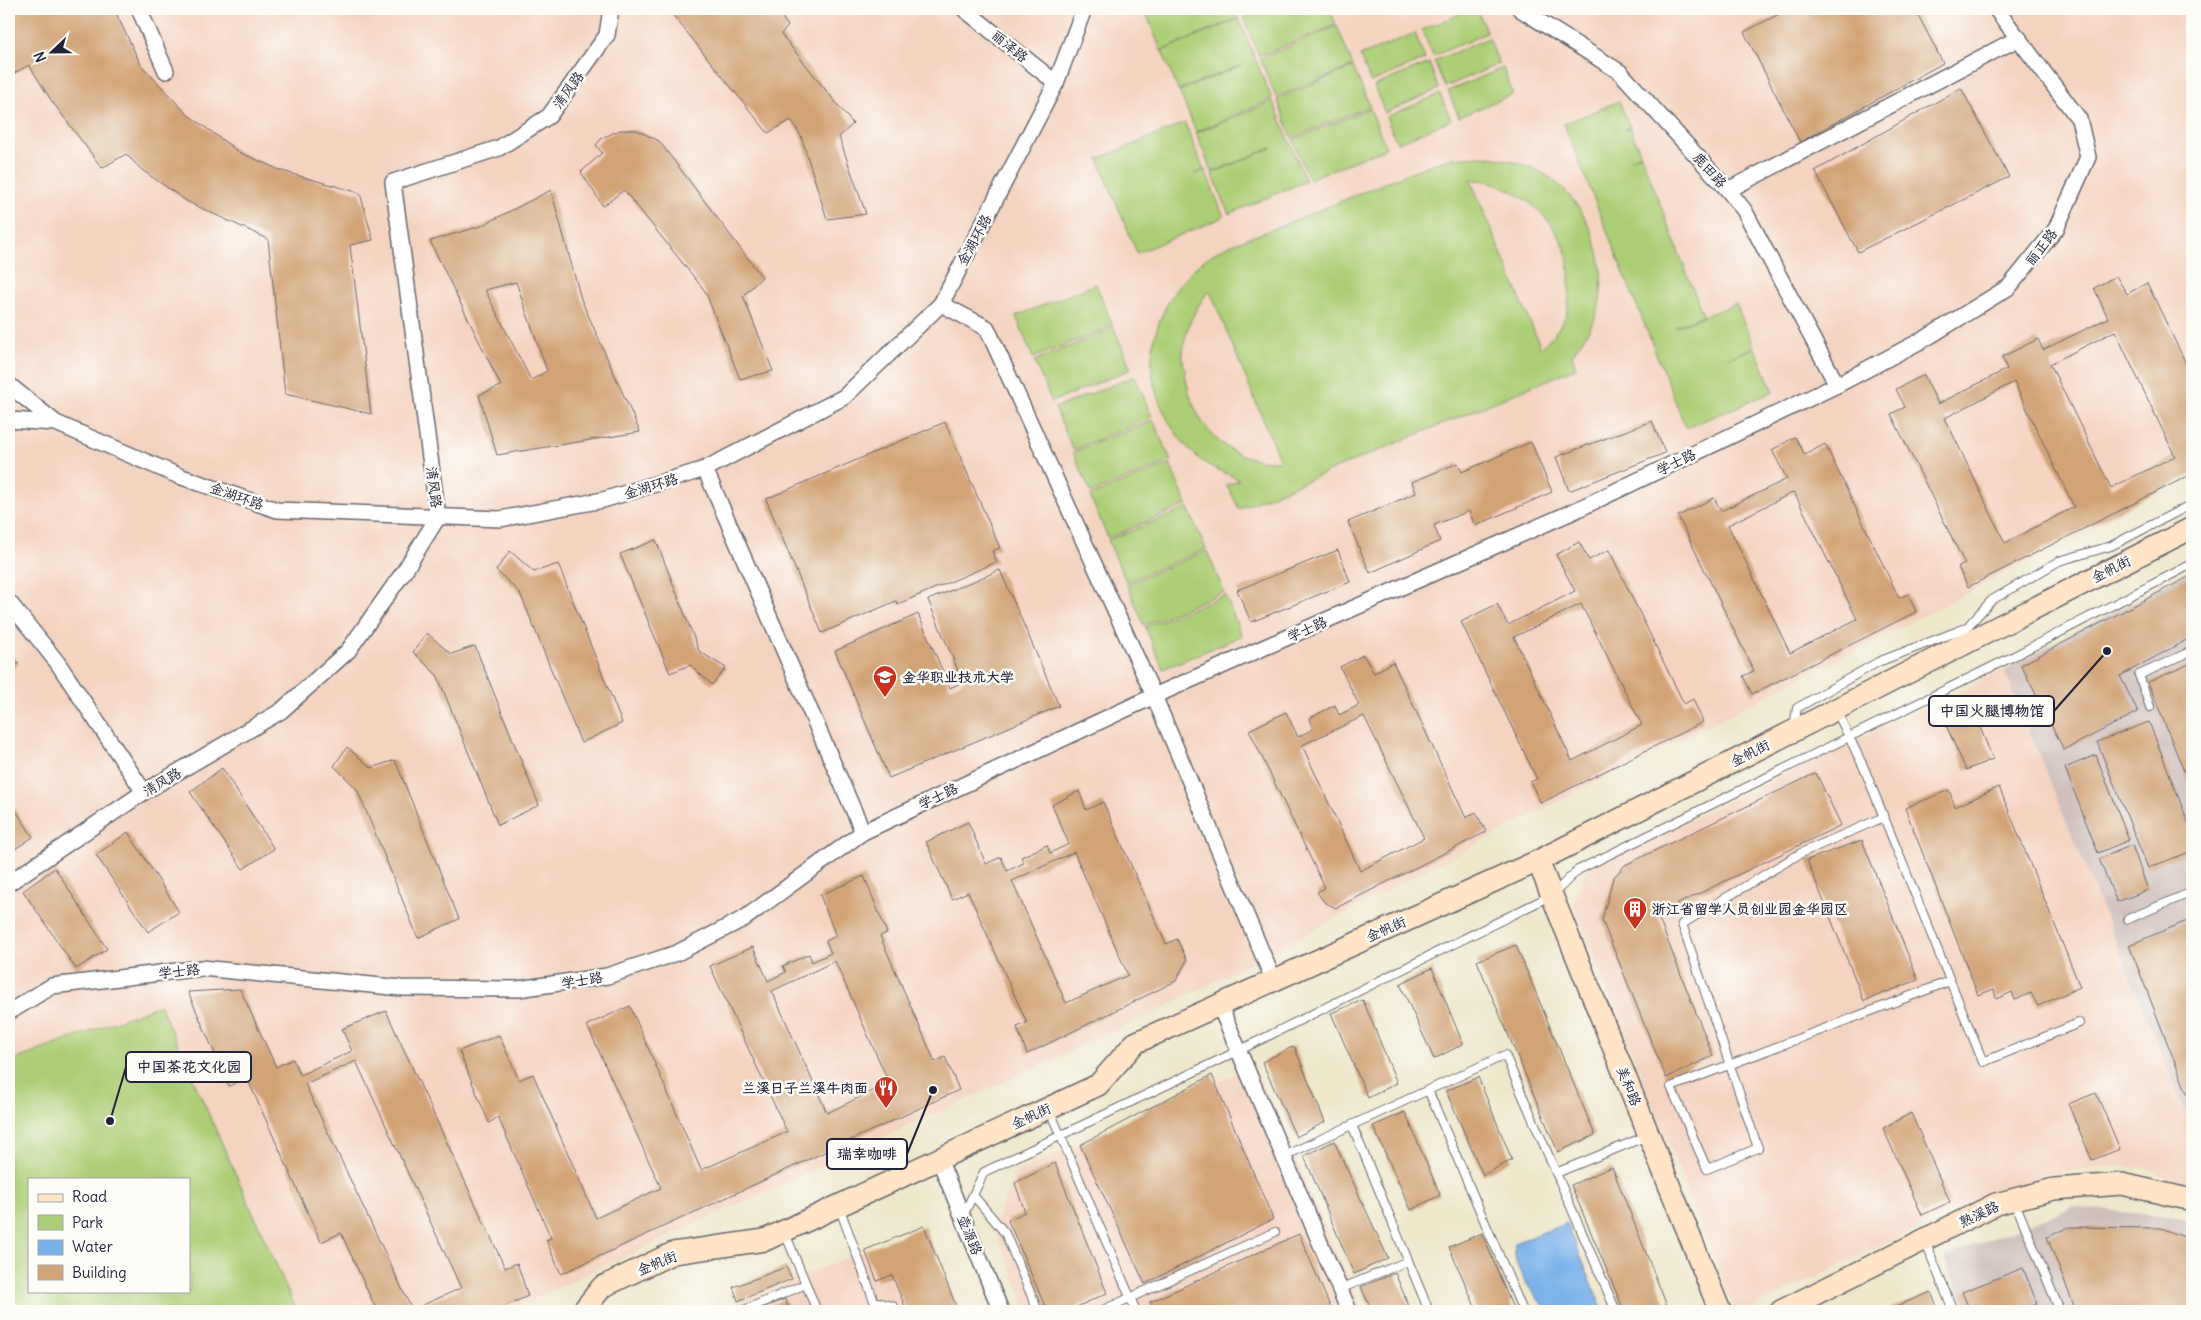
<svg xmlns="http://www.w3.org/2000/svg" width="2201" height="1320" font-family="Delius,'LXGW WenKai TC',sans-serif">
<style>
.built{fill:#f4d3c0}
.industrial{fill:#d0c0bc}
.green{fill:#abcd75;stroke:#667858;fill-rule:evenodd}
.water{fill:#79b1e9;stroke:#4e6a92}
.building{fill:#d1a478;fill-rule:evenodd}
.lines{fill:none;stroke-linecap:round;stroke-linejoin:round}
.lane-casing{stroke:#69676d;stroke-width:10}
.street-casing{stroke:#69676d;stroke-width:18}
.secondary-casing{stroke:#69676d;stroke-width:24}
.lane{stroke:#fff;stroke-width:8}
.street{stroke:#fff;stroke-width:15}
.secondary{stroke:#ffe4c6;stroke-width:21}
.labels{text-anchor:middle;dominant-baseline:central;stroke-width:5;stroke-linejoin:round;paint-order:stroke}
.street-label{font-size:14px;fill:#22223b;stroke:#fdfcf7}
.poi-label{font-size:14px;font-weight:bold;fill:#22223b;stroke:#fdfcf7;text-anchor:start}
.leader{fill:none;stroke:#22223b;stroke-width:2}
.callout-dot{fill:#22223b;stroke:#fdfcf7;stroke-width:2}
.callout{fill:#fdfcf7;stroke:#22223b;stroke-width:2}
.callout-label{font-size:15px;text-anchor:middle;font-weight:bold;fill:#22223b}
</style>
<rect width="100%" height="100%" fill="#fdfcf7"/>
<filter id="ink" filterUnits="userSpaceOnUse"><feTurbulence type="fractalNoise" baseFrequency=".02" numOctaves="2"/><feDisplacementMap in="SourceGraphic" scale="10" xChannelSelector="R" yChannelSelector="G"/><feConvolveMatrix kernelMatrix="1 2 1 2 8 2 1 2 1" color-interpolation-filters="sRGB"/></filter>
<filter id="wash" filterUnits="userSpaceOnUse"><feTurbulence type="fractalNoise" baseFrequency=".0096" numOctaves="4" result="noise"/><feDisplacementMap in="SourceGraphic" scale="20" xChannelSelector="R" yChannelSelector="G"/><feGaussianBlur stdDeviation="1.12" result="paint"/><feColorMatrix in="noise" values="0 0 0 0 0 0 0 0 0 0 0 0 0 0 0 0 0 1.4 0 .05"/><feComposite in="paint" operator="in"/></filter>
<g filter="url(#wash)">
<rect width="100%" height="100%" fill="#eee7cb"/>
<g class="built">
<path d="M9,9H2192V473L1964,595L1559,801L1162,1009L507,1311H297L160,1005L9,1062Z"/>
<path d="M2004,670L2192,1127V1182L2186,1186L2145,1168L2103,1166L2044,1175L1974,1201L1745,1311H1735L1573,904L1587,869Z"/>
<path d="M1254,1066L1363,1311H1028L993,1227L1016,1173Z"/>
<path d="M924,1226L958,1311H717Z"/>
</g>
<g class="industrial">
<path d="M2192,570V1127L2004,670Z"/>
<path d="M2073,1207L2179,1218L2192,1223V1311H1966L1944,1257Z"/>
</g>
<g class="green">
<path d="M1148,9H1234L1238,18L1161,51L1145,10Z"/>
<path d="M1263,9H1330L1336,25L1259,56L1243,17Z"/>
<path d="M1472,9H1477L1487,33L1433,56L1422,30Z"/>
<path d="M1239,19L1272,99L1196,132L1179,91L1242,65L1178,90L1162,51Z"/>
<path d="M1337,26L1353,66L1276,97L1260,59Z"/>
<path d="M1415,33L1425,59L1371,82L1360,56Z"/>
<path d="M1489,38L1499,64L1445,87L1434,61Z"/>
<path d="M1429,63L1439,89L1385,113L1374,86Z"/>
<path d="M1353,67L1370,106L1292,138L1277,99Z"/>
<path d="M1503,68L1513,94L1459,117L1448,91Z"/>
<path d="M1440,94L1451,120L1397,143L1386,117Z"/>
<path d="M1273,101L1306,181L1229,214L1212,173L1272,148L1212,172L1196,133Z"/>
<path d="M1619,101L1630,127L1625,129L1630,128L1641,154L1630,159L1641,155L1703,315L1675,327L1736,304L1754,347L1728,358L1755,348L1773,392L1686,428L1564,124Z"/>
<path d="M1370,108L1386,148L1309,179L1293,140Z"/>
<path d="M1185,123L1204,170L1194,174L1205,170L1224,217L1137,253L1098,159Z"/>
<path d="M1479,156C1499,158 1517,161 1535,169C1583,191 1612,258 1598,309C1594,326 1581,341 1572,355L1576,368L1239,509L1227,485L1239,480C1230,474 1221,472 1212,467C1200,461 1189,450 1181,440C1167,422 1153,393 1152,370C1149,326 1175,278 1213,254C1230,243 1256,236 1276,228C1326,207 1376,187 1426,166L1452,158ZM1482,180C1517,187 1549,214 1564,246C1571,260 1570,295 1567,311C1563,325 1551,338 1541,348L1471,181ZM1209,291H1210L1280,461C1225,463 1192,425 1185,372C1184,366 1182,359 1183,353C1184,330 1195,308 1209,291Z"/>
<path d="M1096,284L1113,326L1033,358L1016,316Z"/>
<path d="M1114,328L1131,369L1052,402L1034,361Z"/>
<path d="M1135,376L1152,417L1073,450L1055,408Z"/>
<path d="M1153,420L1171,461L1091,493L1073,452Z"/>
<path d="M1170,464L1187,505L1108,538L1090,496Z"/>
<path d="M1188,508L1206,549L1126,582L1108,540Z"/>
<path d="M1207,551L1224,592L1144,625L1127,584Z"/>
<path d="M1225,595L1242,636L1163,669L1145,627Z"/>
<path d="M160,1005L297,1311H9V1062ZM29,1179H189V1291H29Z"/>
</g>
<path class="water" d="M1567,1223L1603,1311H1545V1308C1531,1290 1511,1268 1515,1243Z"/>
<g id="blocks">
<g class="building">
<path d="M9,9H114L141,65L187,114L239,152L282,171L360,193L373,240L350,245L371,414L285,394L268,239L188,202L142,170L126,154L102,168L51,100L29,65L9,76Z"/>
<path d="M668,9H776L788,26L781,34L853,124L839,137L866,214L827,219L801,136L791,120L768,133Z"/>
<path d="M1789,9H1915L1943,63L1800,142L1744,32Z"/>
<path d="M1961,88L2009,177L1858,252L1815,171Z"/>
<path d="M620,130H637L659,141L762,277L743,296L773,371L740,379L705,291L624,190L603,206L581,172L602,153L596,145L602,138Z"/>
<path d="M551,190L581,299L640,432L497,455L479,395L501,386L430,241L481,226ZM516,282L547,371L531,380L485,290Z"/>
<path d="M2116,276L2127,294L2147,283L2192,376V474L1968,587L1958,567L1965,564L1891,414L1905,407L1896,389L1924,375L1938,404L2007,369L2002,357L2038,339L2043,350L2108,318L2094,288ZM2115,331L2175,456L2111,488L2050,364ZM2014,382L2074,507L2005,543L1945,418Z"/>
<path d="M1652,421L1665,453L1569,491L1556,457Z"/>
<path d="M945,422L1000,548L992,551L997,562L898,604L896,601L822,633L766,499Z"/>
<path d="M1795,437L1805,455L1825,444L1899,598L1908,594L1916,612L1752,694L1743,676L1754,671L1678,516L1714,498L1721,511L1787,479L1772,450ZM1794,492L1857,619L1790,653L1728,525Z"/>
<path d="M1531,442L1552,492L1475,526L1469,511L1434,525L1440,541L1370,573L1348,522L1416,493L1412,482L1458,463L1462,472Z"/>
<path d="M656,540L699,651L726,668L712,685L690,665L670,673L620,554Z"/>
<path d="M1579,542L1589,560L1609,550L1684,704L1693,699L1703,722L1541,803L1530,782L1537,779L1461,622L1497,604L1508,625L1575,591L1556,555ZM1581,604L1642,725L1572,761L1514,637Z"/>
<path d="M1338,550L1350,582L1251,622L1237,590Z"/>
<path d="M510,551L534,572L558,564L622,723L581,743L520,593L496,570Z"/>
<path d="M1000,570L1059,706L889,778L835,651L918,614L950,688L963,682L928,600Z"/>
<path d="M2192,575V637L2120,676L2138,712L2064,750L2021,665Z"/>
<path d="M427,633L451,654L475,646L539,805L498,825L437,675L413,652Z"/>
<path d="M9,653L19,663L9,674Z"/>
<path d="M1363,655L1374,673L1393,662L1466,818L1476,812L1486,832L1336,908L1324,902L1317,892L1325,888L1249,730L1286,712L1298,737L1313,729L1310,718L1335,705L1339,715L1359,705L1340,667ZM1364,716L1424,838L1360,871L1302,745Z"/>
<path d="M2192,663V791L2148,682Z"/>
<path d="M1970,703L1993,759L1966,770L1941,714Z"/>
<path d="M2149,722L2192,832V851L2148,868L2097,742Z"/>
<path d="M347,747L371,768L395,760L459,919L418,938L357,789L334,766Z"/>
<path d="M2096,755L2129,840L2098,853L2065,768Z"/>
<path d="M222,768L274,849L243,869L190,792Z"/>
<path d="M1816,773L1841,825L1657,914L1713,1056L1666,1078L1602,920L1613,878L1625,865Z"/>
<path d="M1999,787L2080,987L2038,1006L2031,993L2015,1000L2012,992L1996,999L1994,989L1978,995L1905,808L1949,790L1955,807Z"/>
<path d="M1079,791L1086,810L1103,802L1166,944L1177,939L1187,960L1176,981L1027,1054L1017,1027L1027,1023L968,892L952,899L926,842L968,822L986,864L1001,857L1007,871L1024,863L1021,857L1047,845L1050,853L1069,844L1052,805ZM1074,852L1128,975L1066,1003L1012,881Z"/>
<path d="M9,800L33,837L9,853Z"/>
<path d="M128,832L179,912L148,932L96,855Z"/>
<path d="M1862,840L1918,980L1864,1001L1807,860Z"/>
<path d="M2132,845L2148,890L2117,902L2099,859Z"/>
<path d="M55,868L107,949L76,969L23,891Z"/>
<path d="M864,876L887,933L880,936L935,1062L945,1057L959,1090L561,1274L546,1240L551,1238L498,1117L489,1123L459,1051L499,1035L519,1080L533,1074L596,1218L661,1188L587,1025L630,1006L701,1170L787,1132L710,966L753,947L768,981L786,972L783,966L809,954L812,962L831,953L826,941L836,936L820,895ZM835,961L889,1083L827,1113L772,991Z"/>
<path d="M2192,919V1106L2129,945Z"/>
<path d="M1516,945L1595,1135L1558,1152L1477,961Z"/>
<path d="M1432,968L1463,1044L1434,1059L1400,984Z"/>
<path d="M240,989L276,1067L293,1059L300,1075L352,1051L342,1029L386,1011L505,1268L517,1263L528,1296L494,1311H377L341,1233L321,1242L247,1078L229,1086L188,992ZM356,1061L461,1288L412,1310L305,1084Z"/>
<path d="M1363,1000L1397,1083L1368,1098L1331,1013Z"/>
<path d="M1294,1046L1325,1122L1296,1137L1262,1062Z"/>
<path d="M1212,1075L1273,1219L1145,1284L1080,1145Z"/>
<path d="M1478,1077L1512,1160L1483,1175L1446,1091Z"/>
<path d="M2096,1093L2120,1149L2092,1160L2068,1104Z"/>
<path d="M1405,1112L1440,1195L1411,1210L1373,1126Z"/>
<path d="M1911,1113L1950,1202L1922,1215L1883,1128Z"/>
<path d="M1334,1141L1388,1258L1354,1274L1304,1156Z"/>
<path d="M1055,1163L1107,1293L1068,1311H1047L1008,1220L1025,1212L1015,1183Z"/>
<path d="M1612,1167L1669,1311H1624L1571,1185Z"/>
<path d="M924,1226L958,1311H907L892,1275L877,1281L865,1250Z"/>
<path d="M2069,1227L2161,1228L2192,1240V1311H2076L2047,1237Z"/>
<path d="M1482,1233L1514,1311H1477L1449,1247Z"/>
<path d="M1299,1234L1332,1311H1154L1150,1302Z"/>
<path d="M786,1267L792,1279L738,1301L733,1287Z"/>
<path d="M2023,1268L2037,1303L2017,1311H1970L1962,1292Z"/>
<path d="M1395,1273L1411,1311H1372L1361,1287Z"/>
<path d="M1931,1292L1939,1311H1884Z"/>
<path d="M785,1299L790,1311H754Z"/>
</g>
</g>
</g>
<g filter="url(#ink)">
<use href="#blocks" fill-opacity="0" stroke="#69676d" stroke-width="1"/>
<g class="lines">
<g class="lane-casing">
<g id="lane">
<path d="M2150,707L2139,675L2192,651"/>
<path d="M1836,710L1864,768L1983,1062L2079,1023"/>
<path d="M1794,727L1797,708L1878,662L1966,628L1992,600L2059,561L2111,546L2192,504"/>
<path d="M1884,817L1801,853L1682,924L1758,1148L1707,1169L1671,1087L1950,981"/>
<path d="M2128,919L2192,892"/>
<path d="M1428,1090L1523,1311"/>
<path d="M1049,1109L1136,1311"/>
<path d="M1352,1125L1429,1311"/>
<path d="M1284,1156L1505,1055L1616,1311"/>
<path d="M1556,1173L1647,1136"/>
<path d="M973,1195L1005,1233L1038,1311"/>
<path d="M2014,1200L2060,1311"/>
<path d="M839,1207L874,1301L893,1306L895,1311"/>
<path d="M963,1216L984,1172L1238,1051L1552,895L1578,870L2014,656L2192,564"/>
<path d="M785,1233L817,1311"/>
<path d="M1925,1241L1953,1311"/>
<path d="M1340,1289L1408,1261"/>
<path d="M742,1311L806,1284"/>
<path d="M1101,1311L1275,1232"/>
</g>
</g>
<g class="street-casing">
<g id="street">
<path d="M139,9L166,71"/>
<path d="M964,9L1056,83"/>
<path d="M1520,9L1620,72L1728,190L1744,210L1837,385"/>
<path d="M1728,190L2019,38"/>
<path d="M941,304L987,328L1154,696L1273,979"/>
<path d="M9,385L56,423L179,476L277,510L500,519L603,500L705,469L844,397L941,304L1056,83L1084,9"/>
<path d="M9,420L56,423"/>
<path d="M705,469L863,832"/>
<path d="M9,602L57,662L144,792"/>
<path d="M9,883L144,792L281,711L348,651L405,570L438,517L393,182L499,148L549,116L607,35L611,9"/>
<path d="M1219,1004L1349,1311"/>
<path d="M9,1012L52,986L202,968L401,988L518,989L607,976L677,953L745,918L863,832L1154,696L1572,512L1837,385L1928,337L2009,287L2056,229L2088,157L2079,119L1996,9"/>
<path d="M939,1159L1001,1311"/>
</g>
</g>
<g class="secondary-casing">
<g id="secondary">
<path d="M1538,861L1720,1311"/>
<path d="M583,1311L602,1287L673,1253L765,1240L1098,1085L1135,1043L1538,861L2192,528"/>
<path d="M1781,1311L1996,1204L2054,1189L2122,1184L2192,1200"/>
</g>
</g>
<use href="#lane" class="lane"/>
<use href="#street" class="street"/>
<use href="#secondary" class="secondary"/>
</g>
</g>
<defs>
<g id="university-pin" transform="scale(1.25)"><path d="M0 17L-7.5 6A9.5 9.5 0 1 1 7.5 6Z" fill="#c8321e" stroke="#fdfcf7"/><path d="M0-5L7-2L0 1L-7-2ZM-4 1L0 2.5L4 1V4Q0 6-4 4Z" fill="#fff"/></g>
<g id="building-pin" transform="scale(1.25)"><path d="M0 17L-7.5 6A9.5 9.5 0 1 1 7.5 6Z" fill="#c8321e" stroke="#fdfcf7"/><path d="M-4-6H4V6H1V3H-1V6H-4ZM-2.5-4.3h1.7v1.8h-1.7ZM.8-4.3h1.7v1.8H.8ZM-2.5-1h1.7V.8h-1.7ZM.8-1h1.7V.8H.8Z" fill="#fff"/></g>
<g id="restaurant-pin" transform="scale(1.25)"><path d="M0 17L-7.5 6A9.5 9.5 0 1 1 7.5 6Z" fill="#c8321e" stroke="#fdfcf7"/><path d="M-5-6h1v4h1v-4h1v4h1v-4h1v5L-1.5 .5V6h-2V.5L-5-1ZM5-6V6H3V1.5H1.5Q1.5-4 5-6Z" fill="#fff"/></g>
</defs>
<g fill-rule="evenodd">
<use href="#university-pin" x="885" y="677"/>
<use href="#building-pin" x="1635" y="909"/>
<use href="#restaurant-pin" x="886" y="1088"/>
</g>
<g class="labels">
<g class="street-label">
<text transform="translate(1010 46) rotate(39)">丽泽路</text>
<text transform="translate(568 90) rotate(-54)">清风路</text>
<text transform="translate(1710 170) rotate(48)">鹿田路</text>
<text transform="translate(974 240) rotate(-62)">金湖环路</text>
<text transform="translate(2041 247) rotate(-52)">丽正路</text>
<text transform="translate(1676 462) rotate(-26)">学士路</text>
<text transform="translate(651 486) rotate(-17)">金湖环路</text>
<text transform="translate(434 487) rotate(82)">清风路</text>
<text transform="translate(237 496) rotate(19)">金湖环路</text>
<text transform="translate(2111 569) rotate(-27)">金帆街</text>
<text transform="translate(1307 629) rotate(-24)">学士路</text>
<text transform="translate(1750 753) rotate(-27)">金帆街</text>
<text transform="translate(162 782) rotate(-31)">清风路</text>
<text transform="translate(938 796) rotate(-25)">学士路</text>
<text transform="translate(1386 929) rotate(-24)">金帆街</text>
<text transform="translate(179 971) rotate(-6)">学士路</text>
<text transform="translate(582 980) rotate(-9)">学士路</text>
<text transform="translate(1629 1086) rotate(68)">美和路</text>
<text transform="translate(1031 1116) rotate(-25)">金帆街</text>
<text transform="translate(1979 1214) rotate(-25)">熟溪路</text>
<text transform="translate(970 1235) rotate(68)">壶源路</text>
<text transform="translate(657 1263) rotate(-22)">金帆街</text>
</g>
<g class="poi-label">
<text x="902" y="677">金华职业技术大学</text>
<text x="1652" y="909">浙江省留学人员创业园金华园区</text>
<text x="868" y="1088" text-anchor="end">兰溪日子兰溪牛肉面</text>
</g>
</g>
<path class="leader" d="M2107 651L2054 711M110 1121L126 1067M933 1090L907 1154"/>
<g class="callout-dot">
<circle cx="2107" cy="651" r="5"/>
<circle cx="110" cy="1121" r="5"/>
<circle cx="933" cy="1090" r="5"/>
</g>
<g class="callout">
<rect x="1929" y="696" width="125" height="30" rx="5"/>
<rect x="126" y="1052" width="125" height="30" rx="5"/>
<rect x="827" y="1139" width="80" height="30" rx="5"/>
</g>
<g class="callout-label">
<text x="1992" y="716">中国火腿博物馆</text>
<text x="189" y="1072">中国茶花文化园</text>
<text x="867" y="1159">瑞幸咖啡</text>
</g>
<rect width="2201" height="1320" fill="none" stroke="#fdfcf7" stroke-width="30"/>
<rect x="28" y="1178" width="162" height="115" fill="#fdfcf7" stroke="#a5a5ac"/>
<rect x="38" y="1194" width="25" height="8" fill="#ffe4c6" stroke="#a5a5ac"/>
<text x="72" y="1202" font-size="15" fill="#22223b">Road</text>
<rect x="38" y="1215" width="25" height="15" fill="#abcd75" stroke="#a5a5ac"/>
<text x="72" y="1228" font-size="15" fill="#22223b">Park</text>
<rect x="38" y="1240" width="25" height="15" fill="#79b1e9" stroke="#a5a5ac"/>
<text x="72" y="1252" font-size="15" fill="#22223b">Water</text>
<rect x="38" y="1265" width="25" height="15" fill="#d1a478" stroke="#a5a5ac"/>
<text x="72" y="1278" font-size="15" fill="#22223b">Building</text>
<g transform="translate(52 52) rotate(248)" stroke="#fdfcf7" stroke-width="4" paint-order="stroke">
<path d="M0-4L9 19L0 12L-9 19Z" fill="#22223b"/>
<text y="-8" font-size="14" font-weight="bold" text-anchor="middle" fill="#22223b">N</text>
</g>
</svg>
